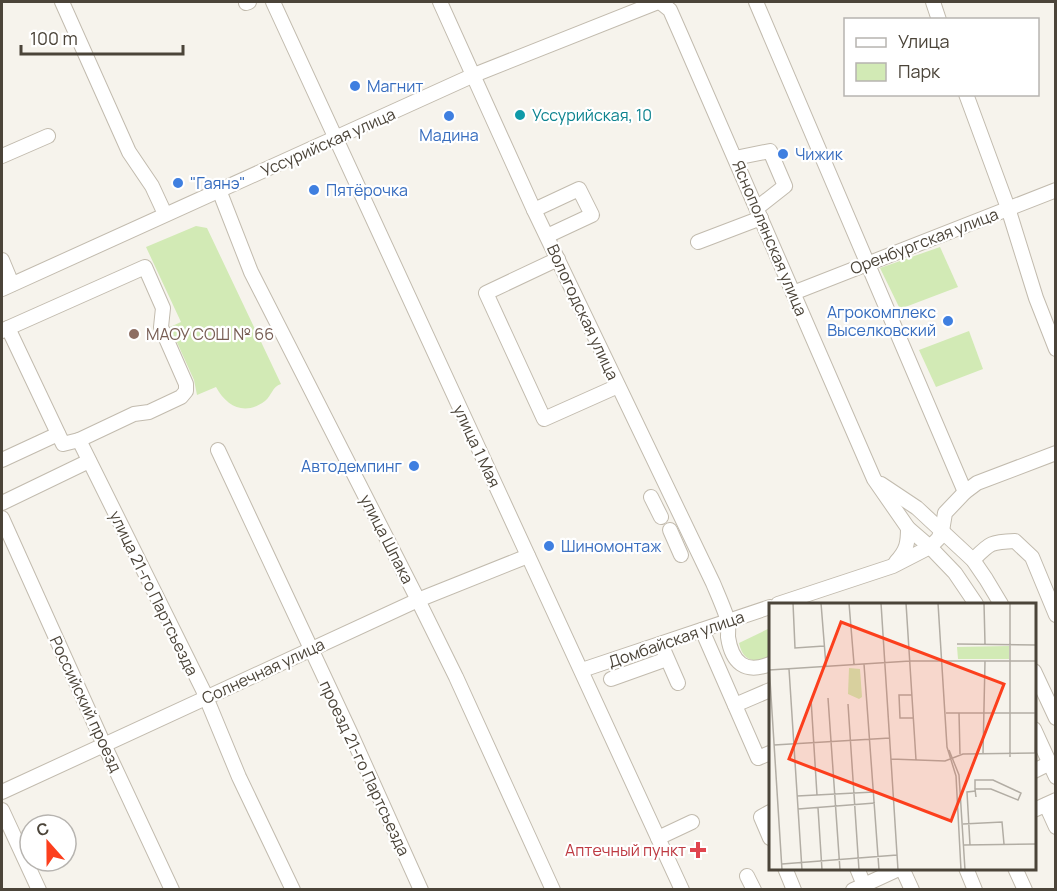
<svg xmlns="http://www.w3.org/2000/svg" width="1057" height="891" font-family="Manrope,sans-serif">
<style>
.green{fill:#d2eab5}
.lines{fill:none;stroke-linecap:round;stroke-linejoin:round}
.minor-casing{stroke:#c2bbae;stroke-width:16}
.minor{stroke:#fff;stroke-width:14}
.shop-dot{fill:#3f7fe0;stroke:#fff;stroke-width:2}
.culture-dot{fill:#0f9aa8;stroke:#fff;stroke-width:2}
.education-dot{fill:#8d6e63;stroke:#fff;stroke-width:2}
.health-dot{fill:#e0444e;stroke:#fff;stroke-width:2}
.labels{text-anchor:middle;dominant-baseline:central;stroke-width:4.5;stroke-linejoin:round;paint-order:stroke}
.shop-label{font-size:16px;fill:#366cbe;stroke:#fff;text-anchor:start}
.culture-label{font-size:16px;fill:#0d838f;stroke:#fff;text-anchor:start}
.street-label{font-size:16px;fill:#4b4439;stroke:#fff}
.education-label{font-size:16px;fill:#785e54;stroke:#fff;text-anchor:start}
.health-label{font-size:16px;fill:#be3a42;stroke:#fff;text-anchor:end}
.inset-road{fill:none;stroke:#b2ada4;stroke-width:1.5}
.view{fill:#fc3f1d;fill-opacity:0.15;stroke:#fc3f1d;stroke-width:3}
.inset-edge{fill:none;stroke:#4b4439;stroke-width:3}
</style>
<rect width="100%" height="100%" fill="#f6f3ec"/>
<g class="green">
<path d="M196,226L207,228L281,384C272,387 272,395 265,401C245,416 227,407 216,387L197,395L194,380L170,327L181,322L146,247Z"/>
<path d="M940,247L958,287L900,309L880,268Z"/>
<path d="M969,331L983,369L936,387L919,350Z"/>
<path d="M770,628V657C754,663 743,662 739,643Z"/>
</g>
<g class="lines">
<g class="minor-casing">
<g id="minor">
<path d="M62,2L129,152L152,186L165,214"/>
<path d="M273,2L682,890"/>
<path d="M440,2L534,210L713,583C718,595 723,606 727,618C729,624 728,631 728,637C732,663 745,674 770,664"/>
<path d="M660,2L670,10L681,35L874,479L908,528L930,547L955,573L976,604"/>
<path d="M756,2L965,492"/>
<path d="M933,2L939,20"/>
<path d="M246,3L249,2"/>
<path d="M966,94L1008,208L1036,298L1056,349"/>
<path d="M2,156L48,136"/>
<path d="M735,158L770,151L785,186L757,208"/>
<path d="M219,190L251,272L415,594L456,677L553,890"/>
<path d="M534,210L579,189L592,215L547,236"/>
<path d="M698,242L761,218"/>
<path d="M558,259L486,293L544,419L618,386"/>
<path d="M2,260L12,284"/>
<path d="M2,289L474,75L658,2"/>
<path d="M793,293L1056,190"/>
<path d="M8,328L145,267L163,308L161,327L186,384V391L181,397L149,412L134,414L79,440"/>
<path d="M2,331L8,328L63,444L79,440L203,690L239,777L293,890"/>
<path d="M218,450L350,732L421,890"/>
<path d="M2,460L58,434"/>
<path d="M881,484L917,508L973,560L986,579L1001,604"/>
<path d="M651,497L661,517"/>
<path d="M2,503L89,461"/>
<path d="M2,518L101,738L172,890"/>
<path d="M670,530L681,555"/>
<path d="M973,560C990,543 990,542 1015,541L1032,557L1056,615"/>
<path d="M896,562C907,550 908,543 908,528"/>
<path d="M778,604L893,566L930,547L938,539L942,531L945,513L965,492L977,483L1056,453"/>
<path d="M702,630L758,758L770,753"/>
<path d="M664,651L678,683"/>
<path d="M582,670L770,607"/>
<path d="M1034,671L1056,718"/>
<path d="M611,679L667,659"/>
<path d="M735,705L770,690"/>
<path d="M1034,729L1056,777"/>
<path d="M1034,771L1050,763"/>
<path d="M2,792L418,600L528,556"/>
<path d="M1046,805L1056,827"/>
<path d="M2,810L39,890"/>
<path d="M1034,810L1056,800"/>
<path d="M770,812L761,817L770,838"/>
<path d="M658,838L692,822"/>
<path d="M785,868L794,890"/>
<path d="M857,868L866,890"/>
<path d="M902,868L912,890"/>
<path d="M966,868L975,890"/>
<path d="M1015,868L1025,890"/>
<path d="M747,876L754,890"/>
<path d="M853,890L901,868"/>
</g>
</g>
<use href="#minor" class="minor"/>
</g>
<g class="shop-dot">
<circle cx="355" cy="86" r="6"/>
<circle cx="449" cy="116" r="6"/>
<circle cx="783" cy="154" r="6"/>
<circle cx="178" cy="183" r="6"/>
<circle cx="314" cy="190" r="6"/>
<circle cx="948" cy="321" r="6"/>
<circle cx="414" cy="466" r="6"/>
<circle cx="549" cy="546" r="6"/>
</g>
<circle class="culture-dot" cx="520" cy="115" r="6"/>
<circle class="education-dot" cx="134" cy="334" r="6"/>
<path class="health-dot" d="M695 841h6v6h6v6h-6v6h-6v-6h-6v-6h6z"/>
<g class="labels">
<g class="shop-label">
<text x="367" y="86">Магнит</text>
<text x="449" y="135" text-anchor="middle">Мадина</text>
<text x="795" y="154">Чижик</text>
<text x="190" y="183">"Гаянэ"</text>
<text x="326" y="190">Пятёрочка</text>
<text x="936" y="312" text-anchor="end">Агрокомплекс<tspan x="936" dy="18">Выселковский</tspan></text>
<text x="402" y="466" text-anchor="end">Автодемпинг</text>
<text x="561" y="546">Шиномонтаж</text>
</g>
<g class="culture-label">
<text x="532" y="115">Уссурийская, 10</text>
</g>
<g class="street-label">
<text transform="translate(328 142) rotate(-24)">Уссурийская улица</text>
<text transform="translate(770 238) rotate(67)">Яснополянская улица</text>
<text transform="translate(924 241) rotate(-21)">Оренбургская улица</text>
<text transform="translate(583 312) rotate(65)">Вологодская улица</text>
<text transform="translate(477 446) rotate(65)">улица 1 Мая</text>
<text transform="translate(387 539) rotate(63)">улица Шпака</text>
<text transform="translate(154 593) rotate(64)">улица 21-го Партсъезда</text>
<text transform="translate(676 639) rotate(-19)">Домбайская улица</text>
<text transform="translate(263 671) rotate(-25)">Солнечная улица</text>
<text transform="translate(86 704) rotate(65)">Российский проезд</text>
<text transform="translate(365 768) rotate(65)">проезд 21-го Партсъезда</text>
</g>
<g class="education-label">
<text x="146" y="334">МАОУ СОШ № 66</text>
</g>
<g class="health-label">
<text x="686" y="850">Аптечный пункт</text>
</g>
</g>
<g transform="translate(769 603)">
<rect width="267" height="267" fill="#f6f3ec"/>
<path d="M240,43V56H189L188,44ZM80,65L91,66L93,94L90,96L79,91Z" fill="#d2eab5"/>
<path class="inset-road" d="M24,0L26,45L55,43M52,0L57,63M80,0L85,61M112,0L129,267M137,0L147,157M169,0L178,144L187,173L192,267M215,0L216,41M188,41L267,42M0,61L13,267M95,61L110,267M20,66L33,267M0,67L141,58H267M143,92H130L131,115H144M59,95L71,267M42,96L48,192M79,101L90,267M177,110H267M190,110L191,151M5,142L121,135M180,147L190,172L196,267M266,150L267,53M214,151L216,58M241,154V0M122,156L176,158L194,151L267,150M206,186V177H224L252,190L249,197L222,186H206L207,194M28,193L105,189M49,205L53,267M29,206L106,200M194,221L233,219L235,241M195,242L267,241M201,242L198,189L207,188M13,261L128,252"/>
<path class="view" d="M72,19L235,81L182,218L20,156Z"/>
<rect width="267" height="267" class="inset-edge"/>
</g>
<rect width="1057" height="891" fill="none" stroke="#4b4439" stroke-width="6"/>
<rect x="844" y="18" width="195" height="78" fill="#ffffff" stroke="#b7b4b0" stroke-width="1.5"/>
<rect x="856" y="38" width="30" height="9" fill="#ffffff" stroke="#b7b4b0" stroke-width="1.5"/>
<text x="898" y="48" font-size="18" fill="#4b4439">Улица</text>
<rect x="856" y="63" width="30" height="18" fill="#d2eab5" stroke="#b7b4b0" stroke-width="1.5"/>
<text x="898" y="78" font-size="18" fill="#4b4439">Парк</text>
<g transform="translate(48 843) rotate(339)"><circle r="28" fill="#ffffff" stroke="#b7b4b0" stroke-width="1.5"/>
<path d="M0-4.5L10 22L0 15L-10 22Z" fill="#fc3f1d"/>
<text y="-9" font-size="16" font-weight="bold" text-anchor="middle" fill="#4b4439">С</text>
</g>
<path d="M21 45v9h162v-9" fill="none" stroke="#4b4439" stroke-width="3"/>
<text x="30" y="45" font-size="18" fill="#4b4439" stroke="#ffffff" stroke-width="4.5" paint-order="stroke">100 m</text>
</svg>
